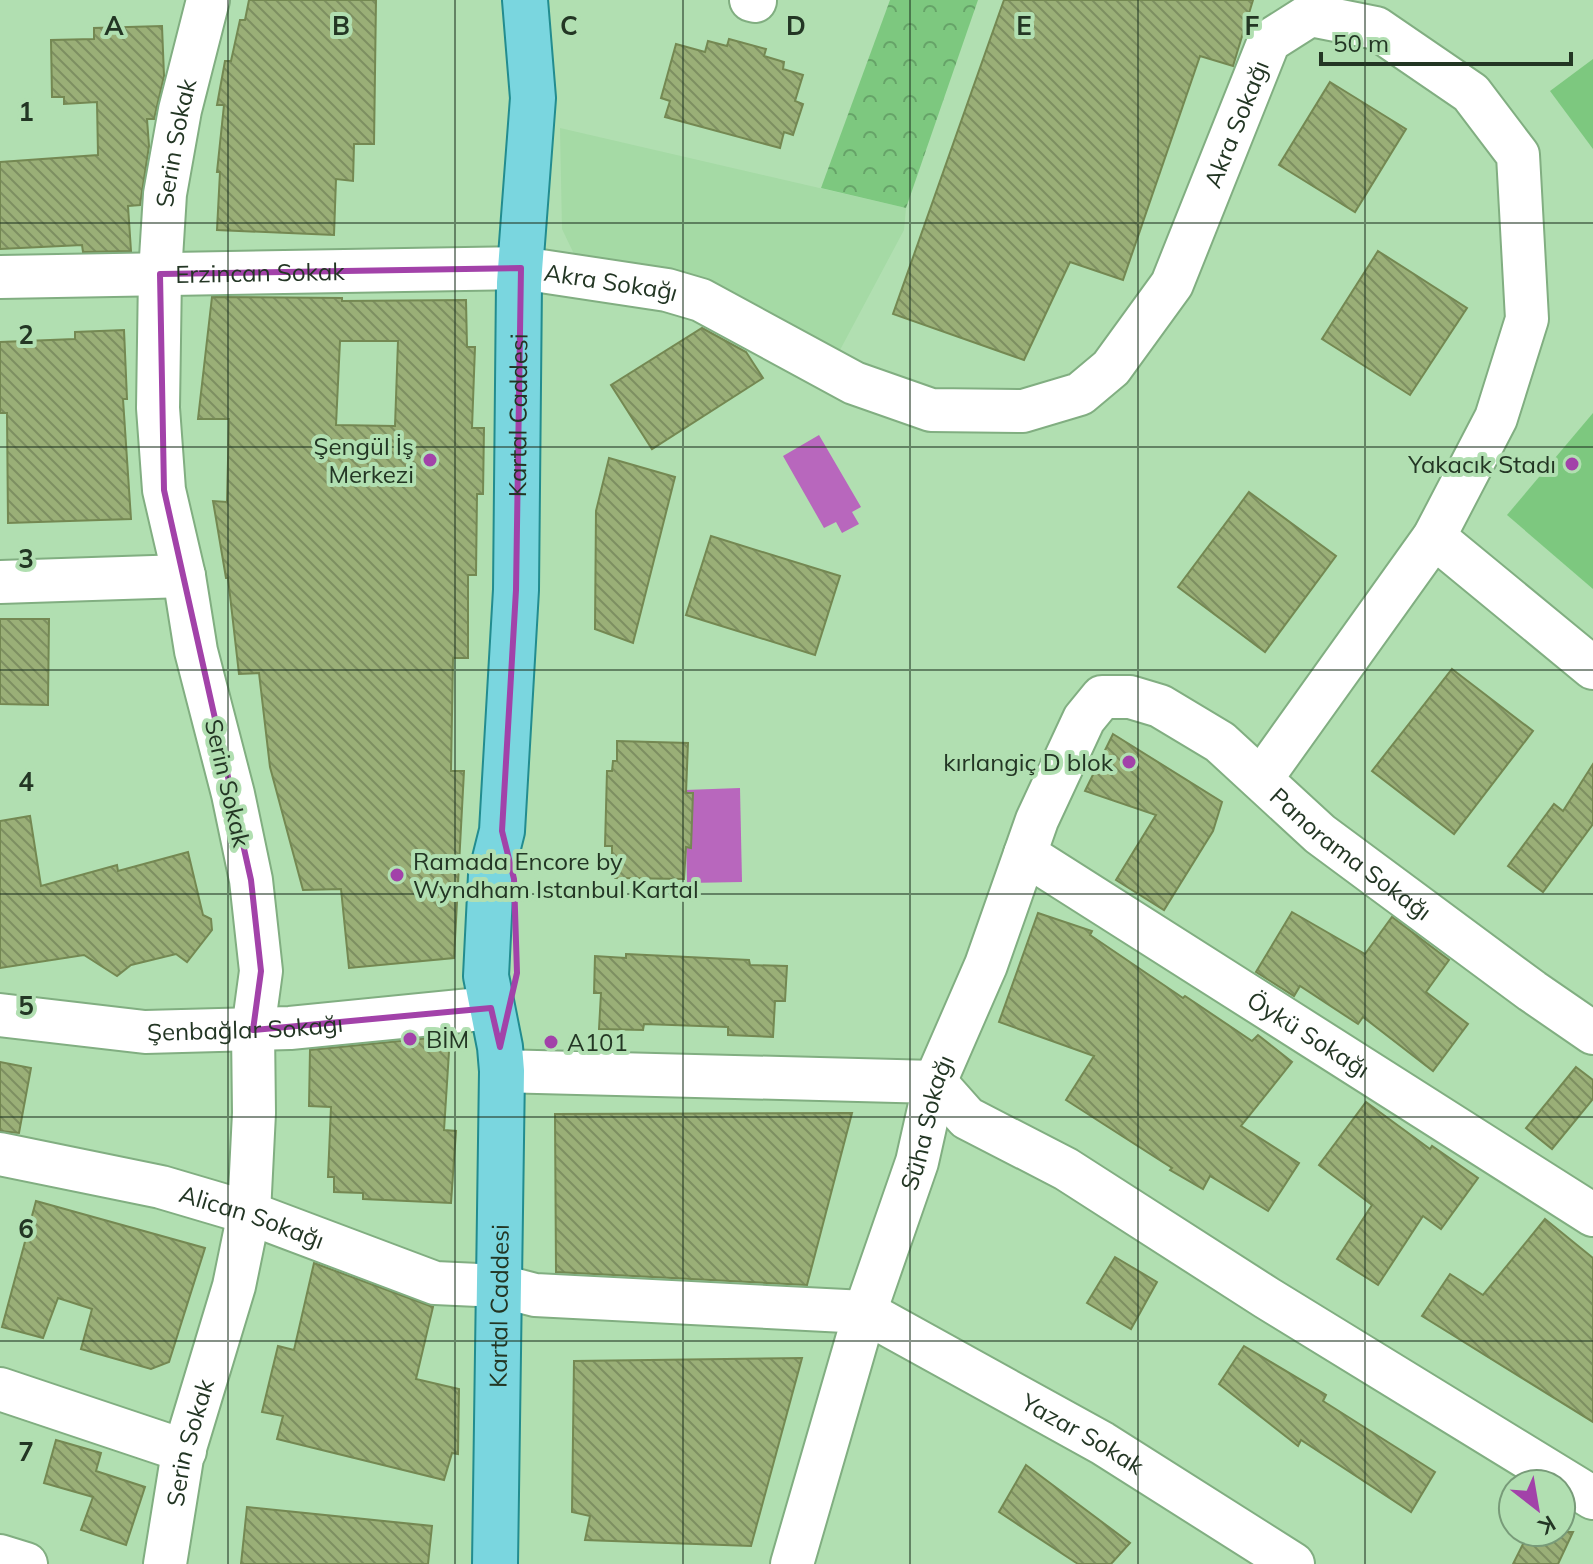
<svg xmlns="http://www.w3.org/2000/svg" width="1593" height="1564" font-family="Mulish,sans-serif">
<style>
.built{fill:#a5daa5}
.grass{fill:#7dc87f}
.park{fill:url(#park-crowns)}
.water{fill:#b867bd}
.building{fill:url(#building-back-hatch);stroke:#748852;stroke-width:2;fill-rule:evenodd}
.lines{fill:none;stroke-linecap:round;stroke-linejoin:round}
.minor-casing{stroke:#81ae81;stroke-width:46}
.major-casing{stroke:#228c8f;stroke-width:48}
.minor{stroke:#fff;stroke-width:42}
.major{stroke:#7ad6df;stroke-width:44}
.marked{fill:none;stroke:#a242a9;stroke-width:6;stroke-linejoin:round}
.grid{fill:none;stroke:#233624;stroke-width:2;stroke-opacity:0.55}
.poi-dot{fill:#a242a9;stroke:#b1dfb1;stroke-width:3}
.labels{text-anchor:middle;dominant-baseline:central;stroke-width:8;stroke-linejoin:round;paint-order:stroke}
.street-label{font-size:24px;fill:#233624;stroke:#b1dfb1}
.poi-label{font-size:24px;fill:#233624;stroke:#b1dfb1;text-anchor:end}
.grid-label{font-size:26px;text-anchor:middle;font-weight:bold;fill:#233624;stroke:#b1dfb1;stroke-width:8;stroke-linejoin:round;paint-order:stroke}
</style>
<defs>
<pattern id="park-crowns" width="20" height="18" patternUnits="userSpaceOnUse" patternTransform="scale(2)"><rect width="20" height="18" fill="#7dc87f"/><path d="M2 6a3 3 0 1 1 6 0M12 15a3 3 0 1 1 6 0" fill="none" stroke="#66a368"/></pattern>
<pattern id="building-back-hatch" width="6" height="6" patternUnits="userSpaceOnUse" patternTransform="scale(2)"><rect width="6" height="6" fill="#9aaf77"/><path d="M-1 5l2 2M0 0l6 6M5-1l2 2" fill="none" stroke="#7d8f61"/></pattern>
</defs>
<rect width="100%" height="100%" fill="#b1dfb1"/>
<path class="built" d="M560,128L906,208L904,230L832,365L590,266L574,254L562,229Z"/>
<g class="grass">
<path d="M1593,59V149L1550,91Z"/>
<path d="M1593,413V589L1507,515Z"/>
</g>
<path class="park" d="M890,0H978L906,208L821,188Z"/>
<g class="water">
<path d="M819,435L861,507L852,512L859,524L842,533L836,522L824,528L783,456Z"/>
<path d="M740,788L742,882L687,883L685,790Z"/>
</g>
<g class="building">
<path d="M249,0H376L374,144H354L353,181L336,179L334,235L217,230L220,172H217L224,105H217L225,61H231L240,20H245Z"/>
<path d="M1004,0H1253L1233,66L1200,56L1123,280L1070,262L1024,360L893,314Z"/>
<path d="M162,26L164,76L154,119H147L149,146L140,205L128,206L131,251L83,252L82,245L0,249V162L98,155L97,102L64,104V97H52L51,40L94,39V28Z"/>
<path d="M729,39L766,49L764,56L784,62L783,69L803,75L795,101L803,104L793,135L784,132L780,148L665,117L670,101L661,98L676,44L705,52L708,41L727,46Z"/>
<path d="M1330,82L1406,129L1355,212L1279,165Z"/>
<path d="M1378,251L1467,308L1410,395L1322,339Z"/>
<path d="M212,297L342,298V301L466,300L467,347H475L472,428H484L483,494H477L476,575H468V658H453L451,771H464L454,958L349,968L341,889L303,890L270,767L259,673L239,674L228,578H226L213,501L227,502L229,419H198ZM340,341H398L395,426L336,425Z"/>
<path d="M702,328L746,352L763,378L652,449L611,385Z"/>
<path d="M124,330L127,399H123L131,519L8,523L7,413H0V342L75,339V332Z"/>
<path d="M609,458L675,477L633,643L595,629L596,511Z"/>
<path d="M1249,492L1336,556L1265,652L1178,587Z"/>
<path d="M711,536L840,576L815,655L686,615Z"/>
<path d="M0,619H49L48,705L0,704Z"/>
<path d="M1452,669L1533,731L1454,834L1372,771Z"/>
<path d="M1113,734L1222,802L1213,831L1164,910L1116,880L1156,815L1085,791Z"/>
<path d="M617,741L688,743L686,793H693L691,848L686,847L684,879L615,878V858H612V846H605L607,771H612L613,761H617Z"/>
<path d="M1593,764V824L1543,892L1508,866L1554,804L1563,811Z"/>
<path d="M30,816L41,886L117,865L118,871L188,852L203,915L211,919L212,930L187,962L176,954L131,965L117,976L84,955L0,968V821Z"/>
<path d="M1292,912L1365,954L1392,917L1449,960L1426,992L1468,1024L1433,1071L1363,1017L1358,1024L1300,986L1294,996L1256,972Z"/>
<path d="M1038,913L1092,931L1090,935L1183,998L1185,996L1252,1041L1258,1035L1292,1062L1241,1126L1299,1163L1268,1211L1210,1176L1203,1189L1170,1170L1172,1168L1066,1100L1094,1056L999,1022Z"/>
<path d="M626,954L749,960L750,965L787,966L785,1001H775L773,1037L728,1035V1027L644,1024L643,1030L599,1029L601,993H594L595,956L626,958Z"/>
<path d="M450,1036L444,1130L456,1131L451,1203L363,1199V1193L334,1192V1177H328L331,1107L309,1106L310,1050Z"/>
<path d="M0,1062L31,1068L19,1133L0,1131Z"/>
<path d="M1576,1067L1593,1080V1099L1552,1149L1526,1128Z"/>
<path d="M1366,1102L1430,1149L1432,1146L1478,1178L1441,1229L1423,1216L1378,1285L1337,1259L1372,1205L1319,1165Z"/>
<path d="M852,1113L807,1285L556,1272L555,1114Z"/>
<path d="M36,1201L205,1248L169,1362L151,1369L81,1349L92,1309L58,1298L43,1338L2,1327Z"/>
<path d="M1545,1219L1593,1258V1422L1422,1316L1450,1274L1483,1295Z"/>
<path d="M1115,1257L1157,1282L1131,1329L1087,1303Z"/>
<path d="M314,1263L433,1307L416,1379L459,1389L458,1454L452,1453L444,1480L277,1439L283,1416L262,1412L278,1346L294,1350Z"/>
<path d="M1244,1346L1326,1395L1323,1401L1435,1472L1411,1512L1301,1440L1298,1446L1219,1384Z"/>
<path d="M802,1358L751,1546L585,1540L590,1516L572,1512L574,1361Z"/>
<path d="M56,1440L101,1453L96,1471L145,1487L126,1545L81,1530L93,1497L44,1483Z"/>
<path d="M1026,1465L1130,1543L1111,1564H1078L999,1512Z"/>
<path d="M247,1507L432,1526L428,1564H241Z"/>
<path d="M1529,1532H1573L1558,1564H1513Z"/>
</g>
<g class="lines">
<g class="minor-casing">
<g id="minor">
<path d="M751,0L755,1"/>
<path id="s1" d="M0,277L521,268L667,290L701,300L854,383L931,410L1023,411L1080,394L1111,368L1172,284L1269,41L1310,15L1376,28L1471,93L1518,155L1527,319L1496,418L1434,537L1261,779"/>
<path d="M1434,537L1593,668"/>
<path d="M0,582L184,576"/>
<path id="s2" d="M1025,854L1593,1215"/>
<path id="s3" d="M0,1015L145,1032L290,1028L491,1008"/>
<path d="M502,1071L935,1082L967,1118L1066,1169L1267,1298L1593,1498"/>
<path id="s4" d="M0,1154L161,1187L249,1213L435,1283L500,1286L535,1295L865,1312L1102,1443L1293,1564"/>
<path d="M0,1389L185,1451"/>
<path d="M0,1556L26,1564"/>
<path id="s5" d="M165,1564L182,1458L234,1286L249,1213L254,1113L253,1030L261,971L251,880L233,794L196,651L184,576L164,490L158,408L160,274L165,194L180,110L208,0"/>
<path id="s6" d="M792,1564L865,1312L917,1162L935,1082L986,965L1037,820L1084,719L1102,697H1130L1160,706L1220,742L1320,834L1532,991L1593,1033"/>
</g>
</g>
<g class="major-casing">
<g id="major">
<path id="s7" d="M495,1564L502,1071L500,1047L486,976L491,875L502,831L516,590L519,283L533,98L525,0"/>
</g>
</g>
<use href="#minor" class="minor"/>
<use href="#major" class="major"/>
</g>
<path class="marked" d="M521,268L516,590L502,831L514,879L517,973L500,1047L491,1008L253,1030L261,971L251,880L164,490L160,274Z"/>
<path class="grid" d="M228,0V1564M455,0V1564M683,0V1564M910,0V1564M1138,0V1564M1365,0V1564M0,223H1593M0,447H1593M0,670H1593M0,894H1593M0,1117H1593M0,1341H1593"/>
<g class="poi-dot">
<circle cx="430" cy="460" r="8"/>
<circle cx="1572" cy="464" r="8"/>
<circle cx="1129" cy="762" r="8"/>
<circle cx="397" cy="875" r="8"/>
<circle cx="410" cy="1039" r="8"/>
<circle cx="551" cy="1042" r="8"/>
</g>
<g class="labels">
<g class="street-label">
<text stroke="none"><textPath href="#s1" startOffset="1428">Akra Sokağı</textPath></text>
<text stroke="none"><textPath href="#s5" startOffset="1444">Serin Sokak</textPath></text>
<text stroke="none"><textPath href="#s1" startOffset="260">Erzincan Sokak</textPath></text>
<text stroke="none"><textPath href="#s1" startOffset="612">Akra Sokağı</textPath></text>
<text stroke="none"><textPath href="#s7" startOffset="1152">Kartal Caddesi</textPath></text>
<text transform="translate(228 783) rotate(77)">Serin Sokak</text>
<text stroke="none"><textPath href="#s6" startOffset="1226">Panorama Sokağı</textPath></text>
<text stroke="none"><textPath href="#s3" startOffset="246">Şenbağlar Sokağı</textPath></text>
<text stroke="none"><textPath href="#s2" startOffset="336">Öykü Sokağı</textPath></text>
<text stroke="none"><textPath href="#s6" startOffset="462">Süha Sokağı</textPath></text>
<text stroke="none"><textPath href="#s4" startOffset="260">Alican Sokağı</textPath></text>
<text stroke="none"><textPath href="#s7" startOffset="258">Kartal Caddesi</textPath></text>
<text stroke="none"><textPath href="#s4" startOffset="1136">Yazar Sokak</textPath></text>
<text stroke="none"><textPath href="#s5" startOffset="124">Serin Sokak</textPath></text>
</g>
<g class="poi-label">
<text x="414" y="446">Şengül İş<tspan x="414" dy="28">Merkezi</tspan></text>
<text x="1556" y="464">Yakacık Stadı</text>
<text x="1113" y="762">kırlangiç D blok</text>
<text x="413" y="861" text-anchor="start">Ramada Encore by<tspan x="413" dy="28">Wyndham Istanbul Kartal</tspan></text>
<text x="426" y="1039" text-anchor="start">BİM</text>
<text x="567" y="1042" text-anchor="start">A101</text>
</g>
</g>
<g class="grid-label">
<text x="114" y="35">A</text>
<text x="341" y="35">B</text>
<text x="569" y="35">C</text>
<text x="796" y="35">D</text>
<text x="1024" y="35">E</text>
<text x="1252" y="35">F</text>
<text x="26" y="121">1</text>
<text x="26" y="344">2</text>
<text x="26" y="568">3</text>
<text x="26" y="791">4</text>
<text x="26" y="1015">5</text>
<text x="26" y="1238">6</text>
<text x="26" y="1461">7</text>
</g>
<g transform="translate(1537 1508) rotate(149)"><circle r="38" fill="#b1dfb1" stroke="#789b79" stroke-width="2"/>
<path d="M0-6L14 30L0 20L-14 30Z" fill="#a242a9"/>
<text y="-12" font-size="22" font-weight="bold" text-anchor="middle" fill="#233624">K</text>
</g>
<path d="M1321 52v12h250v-12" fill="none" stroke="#233624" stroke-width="4"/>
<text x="1333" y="52" font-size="24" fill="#233624" stroke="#b1dfb1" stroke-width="6" paint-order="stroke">50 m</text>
</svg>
